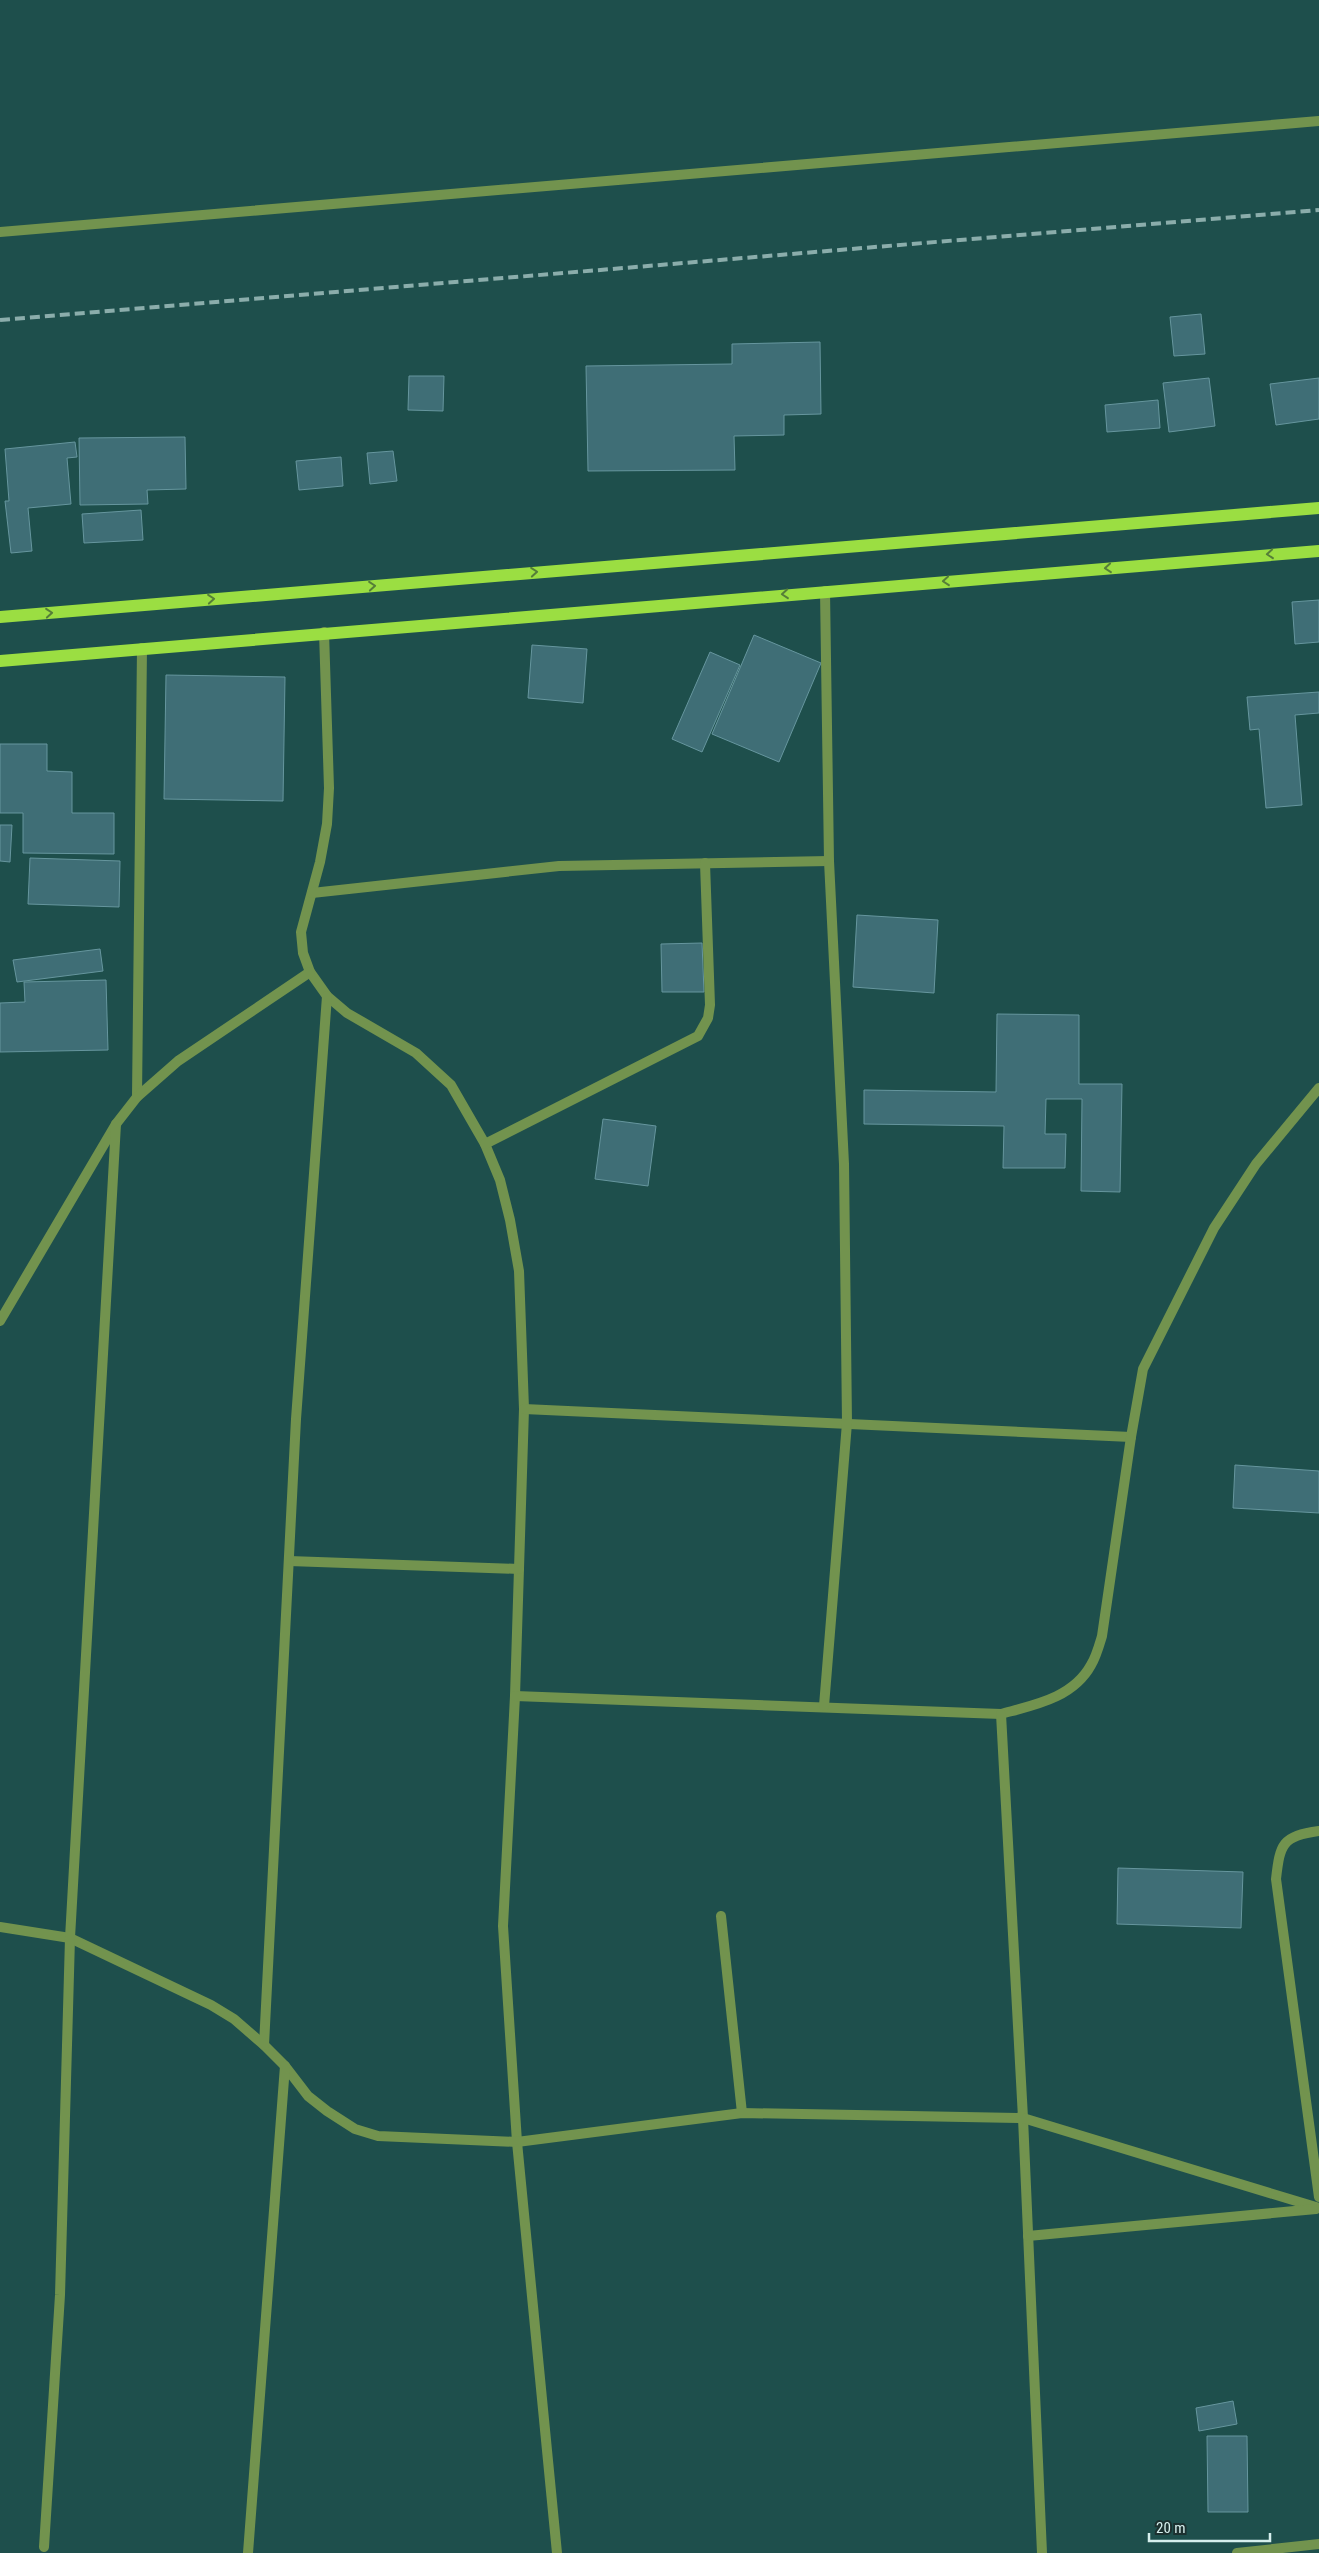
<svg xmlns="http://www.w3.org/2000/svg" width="1319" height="2553" font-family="'Roboto Condensed',sans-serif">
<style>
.building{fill:#3f6e76;stroke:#66969e}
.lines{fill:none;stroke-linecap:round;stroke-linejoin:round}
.service{stroke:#72934e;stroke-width:10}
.minor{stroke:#72934e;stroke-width:10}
.primary{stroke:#9bde42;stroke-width:12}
.rail{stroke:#8badab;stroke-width:4;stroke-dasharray:10 5;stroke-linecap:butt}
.oneway{stroke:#557e38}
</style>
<rect width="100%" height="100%" fill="#1e4f4c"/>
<g class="building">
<path d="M1201,314L1205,354L1174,356L1170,317Z"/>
<path d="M820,342L821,414L784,415V435L734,436L735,470L588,471L586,366L732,364V344Z"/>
<path d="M409,376H444L443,411L408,410Z"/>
<path d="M1209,378L1215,426L1169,432L1163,383Z"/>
<path d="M1319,378V419L1276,425L1270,384Z"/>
<path d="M1158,400L1160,428L1107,432L1105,405Z"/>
<path d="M185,437L186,489L147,490L148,504L80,505L79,438Z"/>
<path d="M75,442L77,457L67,458L71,504L28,508L32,551L11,553L5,501H9L5,449Z"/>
<path d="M393,451L397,481L370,484L367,453Z"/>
<path d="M341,457L343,486L299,490L296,461Z"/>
<path d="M141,510L143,540L84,543L82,514Z"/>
<path d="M1319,600V642L1295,644L1292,602Z"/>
<path d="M754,635L821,663L779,762L712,734Z"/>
<path d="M532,645L587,649L583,703L528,698Z"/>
<path d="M710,652L740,665L702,752L672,739Z"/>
<path d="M166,675L285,677L283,801L164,799Z"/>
<path d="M1319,692V713L1295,715L1302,805L1266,808L1259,729L1250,730L1247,697Z"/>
<path d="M0,744H47V771L72,772V813H114V854L23,853V813H0Z"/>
<path d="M0,825H12L10,862L0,861Z"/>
<path d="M30,858L120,861L119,907L28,904Z"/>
<path d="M857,915L938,920L934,993L853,987Z"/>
<path d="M702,943L704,992H662L661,944Z"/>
<path d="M100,949L103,971L17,982L13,960Z"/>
<path d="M106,980L108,1050L0,1052V1003L25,1002L24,982Z"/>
<path d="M997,1014L1079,1015V1084H1122L1120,1192L1081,1191L1082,1099H1046L1045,1134H1066L1065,1168H1003L1004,1126L864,1124V1090L996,1092Z"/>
<path d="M603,1119L656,1126L648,1186L595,1179Z"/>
<path d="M1235,1465L1319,1471V1513L1233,1508Z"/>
<path d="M1118,1868L1243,1872L1241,1928L1117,1924Z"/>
<path d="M1233,2401L1237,2424L1199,2431L1196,2408Z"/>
<path d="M1207,2436H1247L1248,2512H1208Z"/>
</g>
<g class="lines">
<path class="service" d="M0,232L1319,121"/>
<g class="minor">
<path d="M324,632L329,788L327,824L320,862L301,932L303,953L310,972L327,996L347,1013L416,1053L451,1085L485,1144L500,1180L510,1220L519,1271L524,1409L515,1696L503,1926L517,2142L557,2553"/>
<path d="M312,893L559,866L829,861"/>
<path d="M137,1097L142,648"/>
<path d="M485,1144L698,1036L708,1018L710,1005L705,863"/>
<path d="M0,1321L116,1124L137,1097L178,1061L310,972"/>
<path d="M524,1409L1131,1437"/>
<path d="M289,1561L519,1569"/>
<path d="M515,1696L1001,1714C1034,1705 1073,1698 1091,1665C1096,1657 1099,1646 1102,1636L1131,1437L1143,1369L1214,1228L1256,1164L1319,1088"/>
<path d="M824,1706L847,1423L844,1164L829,861L825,591"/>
<path d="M1001,1714L1023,2118L1042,2553"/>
<path d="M1319,1831C1282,1836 1280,1844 1276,1879L1319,2197"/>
<path d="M721,1916L742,2113"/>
<path d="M0,1927L70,1938L211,2005L234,2019L264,2045L285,2066L308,2096L327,2111L355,2129L378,2136L517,2142L742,2113L1023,2118L1319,2208"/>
<path d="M264,2045L296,1419L327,996"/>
<path d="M1028,2236L1316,2209"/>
<path d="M44,2547L60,2295L70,1938L116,1124"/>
<path d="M248,2553L285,2066"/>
<path d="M1237,2553L1319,2544"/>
</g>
<g class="primary">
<path d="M0,617L1319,508"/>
<path d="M0,661L1319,551"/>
</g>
<path class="rail" d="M0,320L1319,210"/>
</g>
<defs><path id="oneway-chevron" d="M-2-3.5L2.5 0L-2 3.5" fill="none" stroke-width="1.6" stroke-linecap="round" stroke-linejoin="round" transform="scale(1.25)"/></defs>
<g class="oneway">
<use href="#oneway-chevron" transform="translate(1270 554) rotate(175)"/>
<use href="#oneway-chevron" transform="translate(1108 568) rotate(175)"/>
<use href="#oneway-chevron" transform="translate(534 572) rotate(-5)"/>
<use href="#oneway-chevron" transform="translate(946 581) rotate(175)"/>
<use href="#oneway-chevron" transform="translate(372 586) rotate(-5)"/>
<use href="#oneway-chevron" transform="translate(785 594) rotate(175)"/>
<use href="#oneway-chevron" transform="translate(211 599) rotate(-5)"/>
<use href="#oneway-chevron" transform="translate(49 613) rotate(-5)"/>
</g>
<path d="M1149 2533v8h121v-8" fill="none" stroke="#d6efed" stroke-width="2.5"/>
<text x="1156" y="2533" font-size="15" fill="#d6efed" stroke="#1c302f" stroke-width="4" paint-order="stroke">20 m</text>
</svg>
